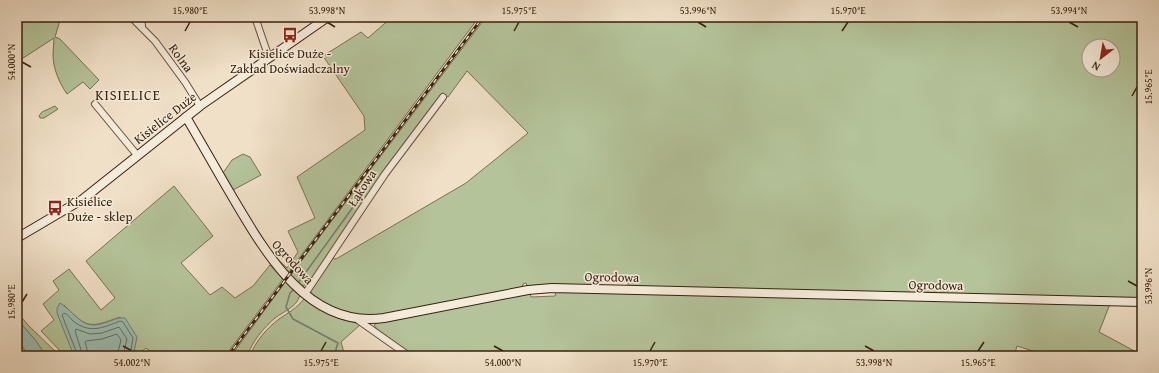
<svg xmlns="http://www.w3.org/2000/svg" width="1159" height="373" font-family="'Gentium Book Plus',serif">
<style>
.green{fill:#b4c39a;stroke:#767252;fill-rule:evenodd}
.water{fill:#9bbdb1;stroke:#737f6f}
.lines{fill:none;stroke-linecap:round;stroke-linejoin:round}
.shore{stroke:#6a6f5e;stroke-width:1}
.stream{stroke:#737f6f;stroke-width:1.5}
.street-casing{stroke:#66513a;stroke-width:8}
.secondary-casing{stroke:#38210b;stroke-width:10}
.street{stroke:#f5ebdb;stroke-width:6}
.secondary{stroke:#f5ebdb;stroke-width:8}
.rail-casing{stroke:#38210b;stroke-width:3}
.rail{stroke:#f5ebdb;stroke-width:1.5;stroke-dasharray:4.5;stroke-linecap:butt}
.ticks{fill:none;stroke:#38210b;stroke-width:1.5}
.labels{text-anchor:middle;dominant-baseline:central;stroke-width:3;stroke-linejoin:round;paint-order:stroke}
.poi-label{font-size:13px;fill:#38210b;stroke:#f5ebdb}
.street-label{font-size:13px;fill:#38210b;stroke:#f5ebdb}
.neighbourhood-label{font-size:14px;letter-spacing:1px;fill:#38210b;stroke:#f5ebdb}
.neatline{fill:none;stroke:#38210b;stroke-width:1.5}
.ticks-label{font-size:10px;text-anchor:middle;fill:#38210b}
</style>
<rect width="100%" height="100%" fill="#f0e0c8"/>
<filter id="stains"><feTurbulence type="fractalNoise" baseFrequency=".005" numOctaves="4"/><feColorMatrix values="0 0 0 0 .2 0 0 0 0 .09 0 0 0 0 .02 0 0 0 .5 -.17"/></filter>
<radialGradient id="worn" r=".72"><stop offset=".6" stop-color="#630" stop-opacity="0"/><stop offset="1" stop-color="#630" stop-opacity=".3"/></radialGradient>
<g class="green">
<path d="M17,17H61L55,37L60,39L99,80L90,89L83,82L67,94C59,82 53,69 53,54C53,49 54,43 54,38L17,62Z"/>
<path d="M392,17H479L288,273L273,255L287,268L298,252L288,231L315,218L297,177L365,130L364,116L323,56L361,32L368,38Z"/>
<path d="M486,17H1142V300L628,286V281H598V285L527,286L526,283L523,284L522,288L388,314L354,316L325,305L311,294L310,289L331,258L336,259L466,183L528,133L467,71L448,97L442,93L382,173L308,284L302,286L290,276ZM1089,46H1113V70H1089Z"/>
<path d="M55,106L58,109L44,118H40L39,116L42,112Z"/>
<path d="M243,154L250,157L261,175L233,190L223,173L232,160Z"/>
<path d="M174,186L213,236L181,263L210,295L222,287L235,298L253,286L270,265L283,279L225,356H156L146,348L136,356H130L134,352L120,317C90,328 87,329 64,305L67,335L74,356H65L41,331L54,320L43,304L59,290L53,281L69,269L101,310L115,298L86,261Z"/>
<path d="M286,281L300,295C297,307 284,311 275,318C264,327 252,342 247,356H231Z"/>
<path d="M556,291L1110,304L1099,332L1140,354L1142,350V356H1049L1017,346L1014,356H414L377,329L374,325L378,322L530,293L531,297L555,296Z"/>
<path d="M304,299H305C316,306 326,313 338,318C345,321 354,321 360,325L341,342L345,356H250C255,342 267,328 279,319C288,313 297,308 304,299Z"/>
<path d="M17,312L28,325L60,356H46L36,341L17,319Z"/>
<path d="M17,339L29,356H17Z"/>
</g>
<g class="water">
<path d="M60,303C76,313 82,331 104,323C111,321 118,317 125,318L137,337L134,352L130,356H74L57,313V308Z"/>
<path d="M17,319L36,341L46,356H29L17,339Z"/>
</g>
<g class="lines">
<g class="shore">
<path d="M78,356L62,315L64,313C68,314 70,318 73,321C90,334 102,328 120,321L123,322L133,338L131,350L128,356"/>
<path d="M83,356L75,331L76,329L90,334L102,333L119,327L127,339L123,356"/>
<path d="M89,356L85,342L86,341L102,339L117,334L121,340L117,356"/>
</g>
<g class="stream">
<path d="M298,283L364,192"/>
<path d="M295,288L290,293L286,307L293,319L338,343L334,356"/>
</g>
<g class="street-casing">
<g id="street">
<path d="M131,17L155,41L185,82L200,106"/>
<path d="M141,17L142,26"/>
<path d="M255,17L269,58"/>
<path d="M95,104L137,155"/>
<path d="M305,294L385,174L443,97"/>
<path d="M358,320L409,356"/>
</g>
</g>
<g class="secondary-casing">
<g id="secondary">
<path d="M186,117C202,144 217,171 233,198C266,254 309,329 384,318L528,290L552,288L1142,302"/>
<path d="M17,238L83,199L200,106L328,17"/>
</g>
</g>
<use href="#street" class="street"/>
<use href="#secondary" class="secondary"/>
<g class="rail-casing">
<path id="rail" d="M228,356L483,17"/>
</g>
<use href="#rail" class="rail"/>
</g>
<path class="ticks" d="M327,22L335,27M698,22L706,27M1069,22L1078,27M185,31L190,22M514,31L519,22M842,31L848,22M22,62L31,67M1132,96L1137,87M1128,281L1137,286M22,302L27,294M123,346L132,351M494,346L503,351M865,346L874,351M321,351L326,342M650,351L655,342M978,351L984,342"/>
<defs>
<g id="bus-bare" transform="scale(1.2)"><path d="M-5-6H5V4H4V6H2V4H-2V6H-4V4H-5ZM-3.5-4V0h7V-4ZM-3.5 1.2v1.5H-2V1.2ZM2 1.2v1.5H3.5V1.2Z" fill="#8f2418" stroke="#f5ebdb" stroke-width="2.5" paint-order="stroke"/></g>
</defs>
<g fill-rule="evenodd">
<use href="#bus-bare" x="290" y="35"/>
<use href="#bus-bare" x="55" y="208"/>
</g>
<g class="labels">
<g class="poi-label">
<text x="290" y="53">Kisielice Duże -<tspan x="290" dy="15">Zakład Doświadczalny</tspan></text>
<text x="67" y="201" text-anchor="start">Kisielice<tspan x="67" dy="15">Duże - sklep</tspan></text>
</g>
<g class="street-label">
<text transform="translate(181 58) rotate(54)">Rolna</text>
<text transform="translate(165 118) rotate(-38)">Kisielice Duże</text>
<text transform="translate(362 188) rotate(-57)">Łąkowa</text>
<text transform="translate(293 262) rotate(48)">Ogrodowa</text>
<text transform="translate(612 277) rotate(1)">Ogrodowa</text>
<text transform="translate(936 285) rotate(1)">Ogrodowa</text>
</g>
<g class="neighbourhood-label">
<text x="128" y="95">KISIELICE</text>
</g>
</g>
<rect width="1159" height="373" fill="none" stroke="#f0e0c8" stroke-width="44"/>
<g transform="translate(1101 58) rotate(211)"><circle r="19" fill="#f5ebdb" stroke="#a99a88"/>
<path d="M0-3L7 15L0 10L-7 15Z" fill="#8f2418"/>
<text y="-6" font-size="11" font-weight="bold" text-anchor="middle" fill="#38210b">N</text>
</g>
<rect x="22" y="22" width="1115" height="329" class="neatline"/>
<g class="ticks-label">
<text x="190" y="14">15.980°E</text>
<text x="327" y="14">53.998°N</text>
<text x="519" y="14">15.975°E</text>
<text x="698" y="14">53.996°N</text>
<text x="848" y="14">15.970°E</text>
<text x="1069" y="14">53.994°N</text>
<text transform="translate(11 62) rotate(-90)" y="4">54.000°N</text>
<text transform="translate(1148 87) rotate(-90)" y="4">15.965°E</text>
<text transform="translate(1148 286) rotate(-90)" y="4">53.996°N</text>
<text transform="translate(11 302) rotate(-90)" y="4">15.980°E</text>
<text x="132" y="366">54.002°N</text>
<text x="321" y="366">15.975°E</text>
<text x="503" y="366">54.000°N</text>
<text x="650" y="366">15.970°E</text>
<text x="874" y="366">53.998°N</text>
<text x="978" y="366">15.965°E</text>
</g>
<rect width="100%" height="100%" filter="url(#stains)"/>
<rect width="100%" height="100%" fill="url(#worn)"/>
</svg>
